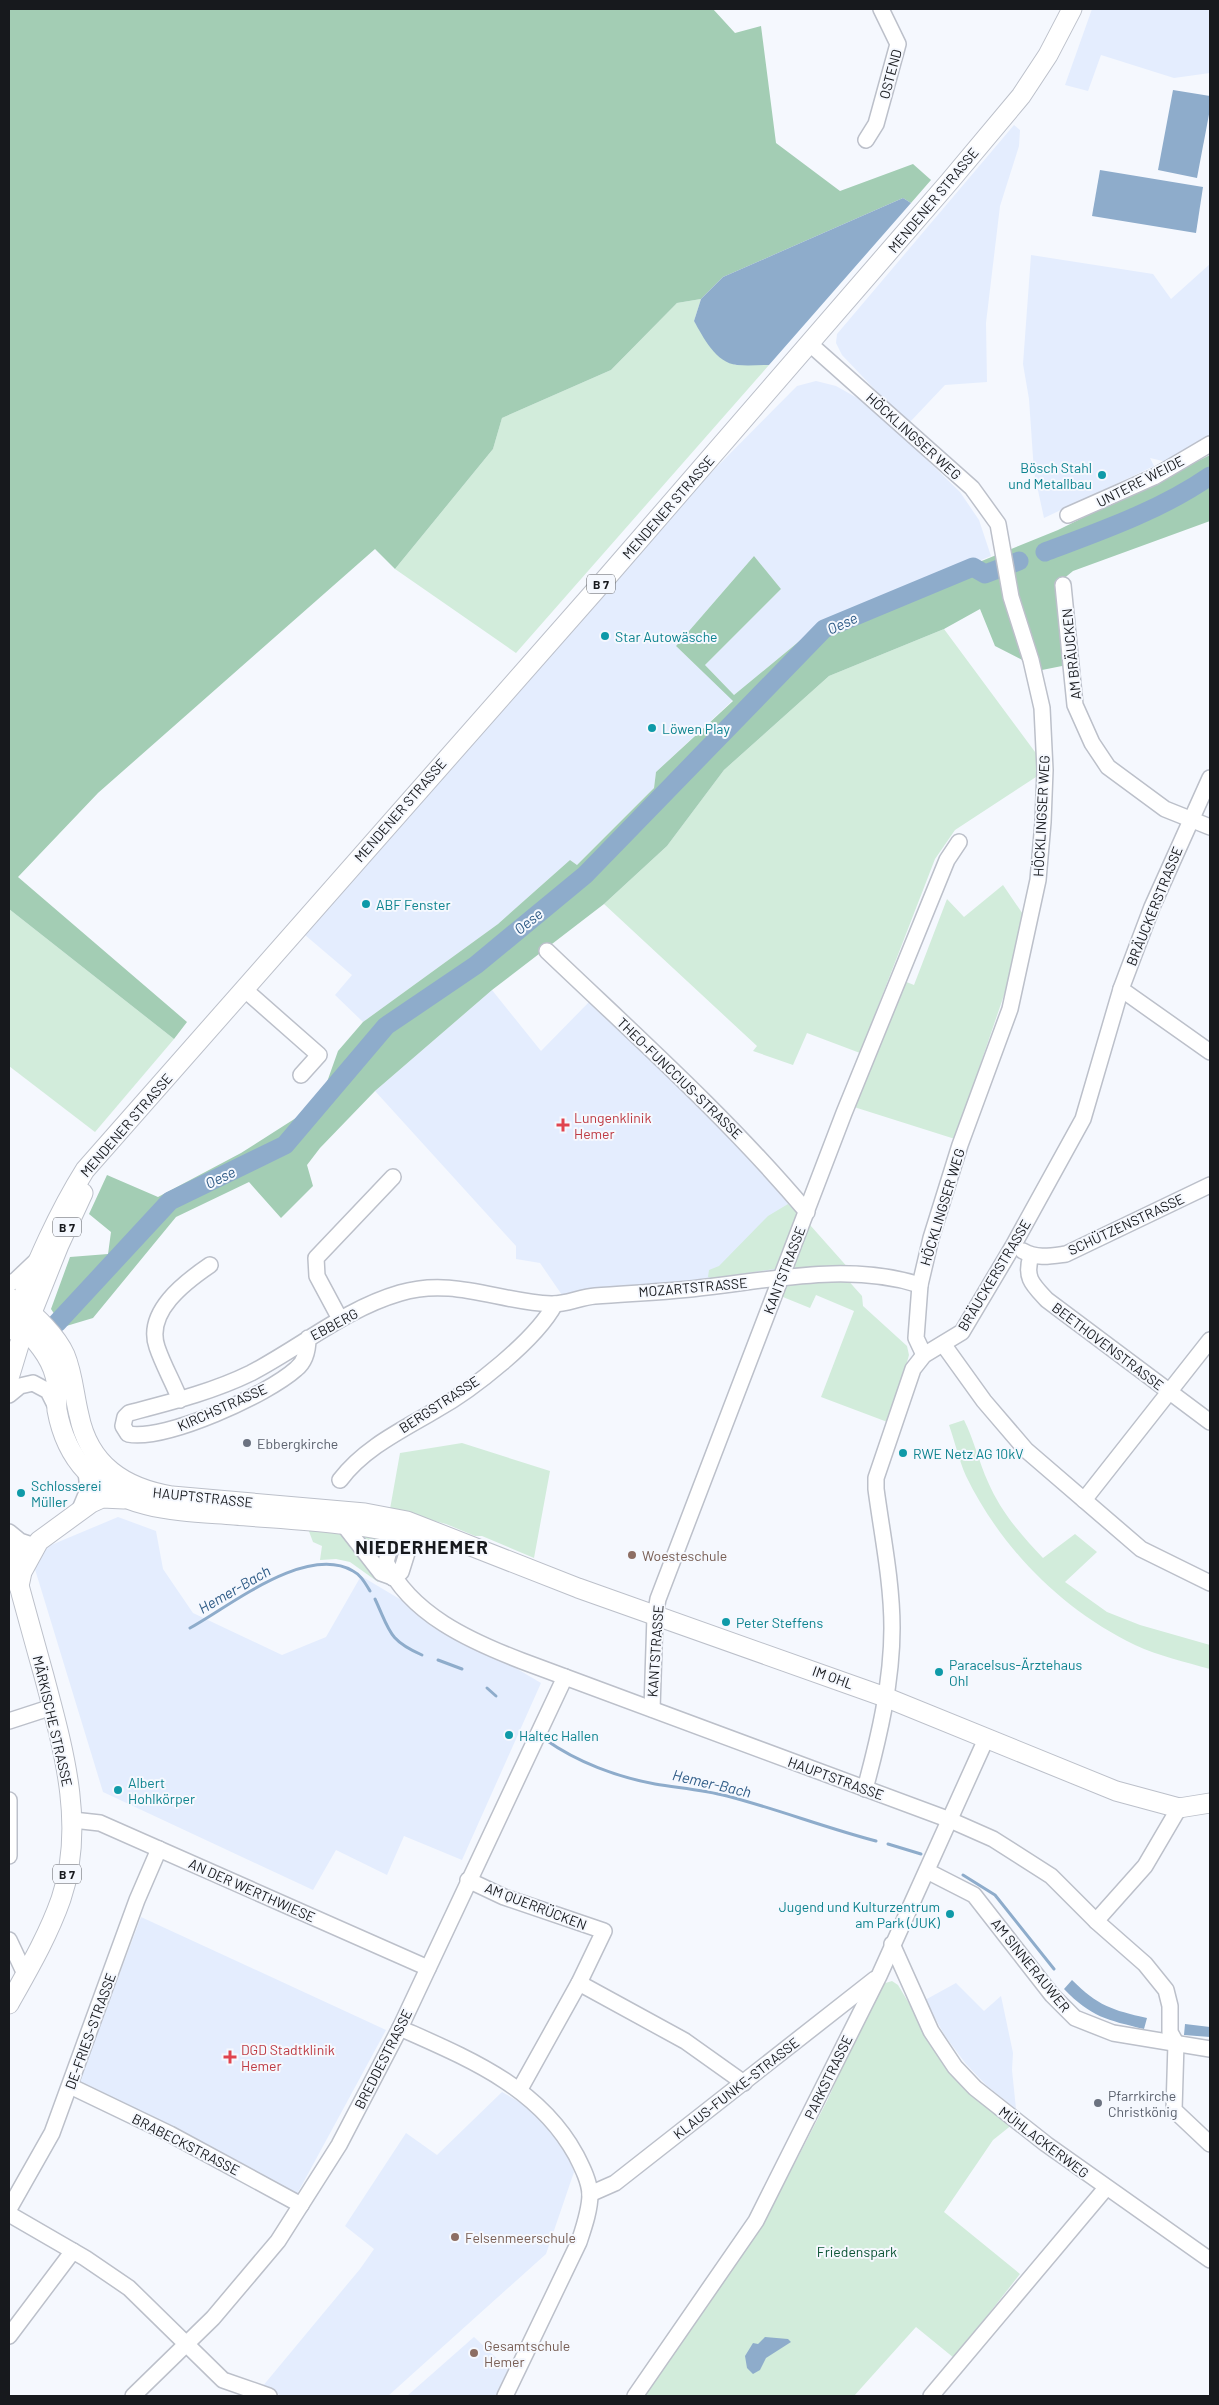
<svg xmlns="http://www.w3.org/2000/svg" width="1219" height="2405" font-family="Barlow,sans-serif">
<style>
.built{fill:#e4edfe}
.green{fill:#d2ecdb}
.forest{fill:#a3cdb4}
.water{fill:#8eaccb}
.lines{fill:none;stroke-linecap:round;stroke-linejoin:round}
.stream{stroke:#8eaccb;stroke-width:3}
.river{stroke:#8eaccb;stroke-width:19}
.minor-casing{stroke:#bcc0ca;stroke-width:18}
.major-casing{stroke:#bcc0ca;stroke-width:21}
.minor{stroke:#fff;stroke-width:15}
.major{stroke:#fff;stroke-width:19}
.culture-dot{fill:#0f9aa8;stroke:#f5f8fe;stroke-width:2}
.health-dot{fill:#e0444e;stroke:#f5f8fe;stroke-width:2}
.worship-dot{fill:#6b7280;stroke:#f5f8fe;stroke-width:2}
.education-dot{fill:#8d6e63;stroke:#f5f8fe;stroke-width:2}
.labels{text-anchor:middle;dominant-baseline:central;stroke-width:4;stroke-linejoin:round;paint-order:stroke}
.shield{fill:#f5f8fe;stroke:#5a5c60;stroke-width:1}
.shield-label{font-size:12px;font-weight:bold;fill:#17191d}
.street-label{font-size:14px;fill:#17191d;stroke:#f5f8fe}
.culture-label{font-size:14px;fill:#0d838f;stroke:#f5f8fe;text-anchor:start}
.health-label{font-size:14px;fill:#be3a42;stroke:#f5f8fe;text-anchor:start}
.worship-label{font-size:14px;fill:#5b616d;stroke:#f5f8fe;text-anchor:start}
.education-label{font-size:14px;fill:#785e54;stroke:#f5f8fe;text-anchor:start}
.park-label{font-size:14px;fill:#0b5334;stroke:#f5f8fe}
.water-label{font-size:15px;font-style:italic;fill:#2e5b86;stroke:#f5f8fe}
.district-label{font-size:19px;font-weight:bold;letter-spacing:1px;fill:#17191d;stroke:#f5f8fe}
</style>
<rect width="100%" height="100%" fill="#f5f8fe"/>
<g class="built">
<path d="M1092,9H1210V73L1174,78L1101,55L1088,91L1065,85Z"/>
<path d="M1014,125L1020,130L1019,146L1000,206L986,323L987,382L945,385L910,422L881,396L842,355L836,343L837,334Z"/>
<path d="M1031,255L1153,274L1171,299L1210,264V438L1167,462L1150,458L1154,466L1044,518L1034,472L1029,399L1023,364Z"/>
<path d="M816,381L836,386L861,400L890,424L960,492L979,520L991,556L814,629L734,695L705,665L781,589L754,556L676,646L733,700L656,772L654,788L577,865L570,860L498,924L363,1022L335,995L352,975L305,935L693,491L797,386Z"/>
<path d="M492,990L541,1051L590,1001L756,1159L800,1210L773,1277L665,1290L562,1295L540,1263L516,1259V1246L375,1091Z"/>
<path d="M118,1517L156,1531L163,1569L193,1613L282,1655L326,1637L361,1576L541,1683L462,1860L404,1836L387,1875L336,1850L313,1890L103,1792L34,1566L44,1548Z"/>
<path d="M141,1917L386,2030L296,2196L78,2084Z"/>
<path d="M956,1983L984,2011L1001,1996L1013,2053L1012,2070L1016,2109L987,2086L966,2064L945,2036L925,2000Z"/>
<path d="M502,2092L530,2108L549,2128L567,2153L574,2172L546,2254L388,2396H282L262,2387L360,2269L374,2249L345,2226L406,2133L437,2155Z"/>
<path d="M474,2337L508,2369L496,2396H407Z"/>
</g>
<g class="green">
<path d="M701,299L694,321L735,365H769L516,653L395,569L493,449L502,418L611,370L677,303Z"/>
<path d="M944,629L1038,756L1036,777L955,830L935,859L860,1053L807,1033L793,1065L753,1051L757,1046L604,904L667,846L724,770L829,676Z"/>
<path d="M1003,885L1027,920L1020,948L955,1139L854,1107L904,981L914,985L947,899L964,917Z"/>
<path d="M9,909L174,1039L95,1132L9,1066Z"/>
<path d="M788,1204L797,1213L775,1269L712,1278L708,1277L709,1270L719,1266L768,1216Z"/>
<path d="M807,1218L810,1225L850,1270L783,1277Z"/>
<path d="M845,1277L862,1296L863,1306L907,1346L909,1355L890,1423L821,1397L854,1311L816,1295L810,1308L778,1295L782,1281Z"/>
<path d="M964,1420C974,1440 979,1462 988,1482C1001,1512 1021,1535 1043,1558L1075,1534L1097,1552L1065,1582L1107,1612L1140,1625L1210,1645V1669C1185,1662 1159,1656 1135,1645C1062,1610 1001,1548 966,1476C959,1460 955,1442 949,1425Z"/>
<path d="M462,1443L550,1471L534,1558L482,1536H475L446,1524L390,1509L400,1453Z"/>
<path d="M307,1526L388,1534L378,1582L350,1562L336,1559L320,1560L322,1546L313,1542Z"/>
<path d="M892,1981L898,1985L948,2068L1013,2124L993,2140L944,2212L1020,2274L954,2358L916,2327L854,2396H643L766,2219L828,2099L879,1985Z"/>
</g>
<g class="forest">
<path d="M9,9H713L735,33L761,26L776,143L840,191L913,164L931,180L911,203L903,198L723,277L701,299L677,303L611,370L502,418L493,449L395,569L375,549L98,793L18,877L187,1022L174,1039L9,909Z"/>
<path d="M1210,455V521L1073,571L1056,585L1067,665L1042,670L995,646L980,609L944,629L829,676L724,770L667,846L604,904L492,990L375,1091L320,1148L307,1165L313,1186L281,1218L249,1182L176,1217L93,1318L63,1327L51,1309L70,1257L108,1254L111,1232L89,1214L107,1175L158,1197L241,1153L299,1116L327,1082L338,1051L363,1022L498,924L570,860L577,865L654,788L656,772L733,701L676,646L754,556L781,589L705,665L734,695L814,629L1058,530Z"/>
</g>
<g class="water">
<path d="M1173,90L1210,96V109L1197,178L1158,170Z"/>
<path d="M1100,170L1203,187L1196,233L1092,216Z"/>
<path d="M903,198L911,203L769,365C759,365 748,366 737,365C716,363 703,337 694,321L701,299L723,277Z"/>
<path d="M1072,1980C1098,2006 1112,2010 1147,2018L1144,2029C1107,2020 1091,2017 1064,1989Z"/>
<path d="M1185,2024L1210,2027V2037L1184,2035Z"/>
<path d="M765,2337L788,2339L791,2342L766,2358L760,2370L753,2374L747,2368L745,2356L753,2343L758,2344Z"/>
</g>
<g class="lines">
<g class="stream">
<path d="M375,1599C390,1631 388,1640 422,1655"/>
<path d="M190,1628C230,1606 306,1544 353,1571C361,1575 365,1583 370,1591"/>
<path d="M438,1660L462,1669"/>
<path d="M487,1688L496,1696"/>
<path d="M546,1740C577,1762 617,1777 655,1784C679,1788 703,1790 727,1796C777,1809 826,1828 876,1841"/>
<path d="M888,1844L921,1854"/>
<path d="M963,1875L995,1895L1054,1969"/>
</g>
<g class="river">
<path d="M1045,552C1101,531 1161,510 1210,476"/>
<path d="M57,1323L170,1201L285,1145L386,1026L476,965L585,875L824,629L973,567L985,574L1019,561"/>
</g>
<g class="minor-casing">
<g id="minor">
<path d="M866,140L876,124L898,44L881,9"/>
<path d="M810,344L972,488L998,524L1011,597L1031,660L1042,708L1045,770L1043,822L1038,880L1010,1009L960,1145L931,1238L920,1285L916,1338L924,1355"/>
<path d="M1068,515L1154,477L1210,444"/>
<path d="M1063,585L1075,705L1092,743L1108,767L1165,809L1210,827"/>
<path d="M547,951C636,1036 728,1118 807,1212"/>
<path d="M244,989L319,1055L301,1075"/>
<path d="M1121,989L1210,1052"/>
<path d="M1023,1251C1037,1259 1051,1256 1066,1254L1210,1185"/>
<path d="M1031,1256C1024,1278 1033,1285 1047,1300L1210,1422"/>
<path d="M9,1284L16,1280L36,1261"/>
<path d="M9,1295L20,1303"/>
<path d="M340,1319L317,1276L316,1258L393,1177"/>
<path d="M308,1338C308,1349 305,1362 296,1369C267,1395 166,1441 128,1434L123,1426L125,1417L129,1413C171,1402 212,1392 251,1373C301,1347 345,1309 400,1293C453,1277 499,1302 551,1304C564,1305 581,1297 595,1296C633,1293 670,1292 707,1287C777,1279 851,1263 920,1285"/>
<path d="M943,1344L984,1401L1026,1450L1141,1549L1210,1583"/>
<path d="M9,1395L20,1386L33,1383L48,1391L56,1407"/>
<path d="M180,1400C173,1382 163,1365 157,1347C145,1312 185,1282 210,1265"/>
<path d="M340,1480C364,1448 402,1430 436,1410C472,1390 536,1340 555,1304"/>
<path d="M1084,1500L1210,1340"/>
<path d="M80,1509L88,1490L86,1471"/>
<path d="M343,1524L381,1573L392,1577"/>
<path d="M9,1532L20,1541L29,1544"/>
<path d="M12,1559L20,1550L39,1541"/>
<path d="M393,1578L401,1572L412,1537L407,1521L394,1532L386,1562C410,1614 470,1641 522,1661L950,1820L993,1839L1051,1876L1096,1921L1145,1964L1166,1990L1170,2006V2032L1176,2043L1174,2110L1210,2144"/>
<path d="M652,1709L655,1616L658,1599L844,1113L947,860L959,842"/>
<path d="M9,1721L52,1707"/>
<path d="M865,1789C879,1737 892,1682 892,1628C892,1582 882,1534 876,1489V1478L913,1369L924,1355L962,1332L1013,1246L1083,1119L1121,989L1152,907L1210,778"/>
<path d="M9,1800V1856"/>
<path d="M73,1820L100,1823L428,1968"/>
<path d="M927,1871L974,1895L1052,1995L1075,2018L1113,2033L1210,2049"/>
<path d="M468,1880L504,1897L604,1931L579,1983L520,2089"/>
<path d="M1096,1921L1145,1866L1179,1808"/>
<path d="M9,1940L25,1974"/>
<path d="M892,1944L931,2031L955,2067L975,2088L1046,2144L1210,2260"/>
<path d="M579,1983L685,2041L744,2083"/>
<path d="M400,2028C467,2058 538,2086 576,2155C582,2167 589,2180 590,2194C590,2210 584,2227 579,2242L505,2396"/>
<path d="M70,2086L170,2134L301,2205"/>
<path d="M590,2194L615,2183L875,1979"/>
<path d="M9,2209L52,2133L137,1900L159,1849"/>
<path d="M9,2214L85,2258L129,2288L223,2380L269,2396"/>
<path d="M9,2336L73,2251"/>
<path d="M133,2396L213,2318L278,2241L339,2145L400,2028L565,1677"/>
<path d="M635,2396L756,2221L879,1976L986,1739"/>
<path d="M931,2396L1106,2188"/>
</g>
</g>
<g class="major-casing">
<g id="major">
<path d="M20,1303C36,1317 56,1335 65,1355C73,1374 74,1395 79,1415C89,1465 124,1488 172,1496L365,1513L407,1521L578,1588L885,1697L1116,1791L1179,1808L1210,1803"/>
<path d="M14,1318C30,1335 49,1352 55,1376C58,1386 56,1399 57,1410C61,1432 70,1454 86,1471C124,1512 182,1511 234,1515C269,1518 305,1520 340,1524C373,1526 405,1535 437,1543"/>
<path d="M9,1330C32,1275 53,1221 85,1170L608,576L949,182L1021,96L1048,55L1072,9"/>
<path d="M9,1378L19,1345L59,1245L83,1193"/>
<path d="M9,1548C20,1590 32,1633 44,1676C63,1748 86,1825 61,1899C48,1936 28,1970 9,2004"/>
<path d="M19,1586L22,1572L39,1541L91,1503L102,1498L124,1499"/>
</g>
</g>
<use href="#minor" class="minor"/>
<use href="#major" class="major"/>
</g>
<g class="culture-dot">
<circle cx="1102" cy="475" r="5"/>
<circle cx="605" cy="636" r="5"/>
<circle cx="652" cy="728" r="5"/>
<circle cx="366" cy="904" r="5"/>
<circle cx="903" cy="1453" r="5"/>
<circle cx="21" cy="1493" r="5"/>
<circle cx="726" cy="1622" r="5"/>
<circle cx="939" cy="1672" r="5"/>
<circle cx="509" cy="1735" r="5"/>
<circle cx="118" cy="1790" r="5"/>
<circle cx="950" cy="1914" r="5"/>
</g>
<g class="health-dot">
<path d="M560.5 1117.5h5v5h5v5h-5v5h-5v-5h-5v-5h5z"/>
<path d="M227.5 2049.5h5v5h5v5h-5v5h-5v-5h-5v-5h5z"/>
</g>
<g class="worship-dot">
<circle cx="247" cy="1443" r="5"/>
<circle cx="1098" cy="2103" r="5"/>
</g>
<g class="education-dot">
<circle cx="632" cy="1555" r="5"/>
<circle cx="455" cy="2237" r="5"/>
<circle cx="474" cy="2353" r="5"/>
</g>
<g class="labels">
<g class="shield">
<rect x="587" y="574.5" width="28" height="19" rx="4"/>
<rect x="53" y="1217.5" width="28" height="19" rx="4"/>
<rect x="53" y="1864.5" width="28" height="19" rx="4"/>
</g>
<g class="shield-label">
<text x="601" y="584">B 7</text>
<text x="67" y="1227">B 7</text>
<text x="67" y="1874">B 7</text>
</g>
<g class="street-label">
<text transform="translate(890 74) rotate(-75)">OSTEND</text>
<text transform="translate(933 200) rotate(-50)">MENDENER STRASSE</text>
<text transform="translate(914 436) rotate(42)">HÖCKLINGSER WEG</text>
<text transform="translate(1140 481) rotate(-27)">UNTERE WEIDE</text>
<text transform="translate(668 507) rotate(-49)">MENDENER STRASSE</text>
<text transform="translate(1071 654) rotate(-96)">AM BRÄUCKEN</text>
<text transform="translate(400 810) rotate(-49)">MENDENER STRASSE</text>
<text transform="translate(1041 816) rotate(-87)">HÖCKLINGSER WEG</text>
<text transform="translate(1154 906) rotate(-68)">BRÄUCKERSTRASSE</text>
<text transform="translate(680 1078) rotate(44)">THEO-FUNCCIUS-STRASSE</text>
<text transform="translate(126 1125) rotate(-49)">MENDENER STRASSE</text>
<text transform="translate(942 1207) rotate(-73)">HÖCKLINGSER WEG</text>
<text transform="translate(1126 1224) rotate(-25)">SCHÜTZENSTRASSE</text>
<text transform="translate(784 1270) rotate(-69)">KANTSTRASSE</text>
<text transform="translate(994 1275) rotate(-59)">BRÄUCKERSTRASSE</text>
<text transform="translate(693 1287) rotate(-5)">MOZARTSTRASSE</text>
<text transform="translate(334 1324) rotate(-28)">EBBERG</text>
<text transform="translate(1108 1346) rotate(37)">BEETHOVENSTRASSE</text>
<text transform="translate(439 1404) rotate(-33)">BERGSTRASSE</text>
<text transform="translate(222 1407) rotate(-24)">KIRCHSTRASSE</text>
<text transform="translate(203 1497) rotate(6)">HAUPTSTRASSE</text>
<text transform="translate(655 1651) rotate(-86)">KANTSTRASSE</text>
<text transform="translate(833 1677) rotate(20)">IM OHL</text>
<text transform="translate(53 1721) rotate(77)">MÄRKISCHE STRASSE</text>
<text transform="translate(836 1778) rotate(20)">HAUPTSTRASSE</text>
<text transform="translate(252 1890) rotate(24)">AN DER WERTHWIESE</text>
<text transform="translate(536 1906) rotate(21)">AM QUERRÜCKEN</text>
<text transform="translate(1031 1965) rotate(51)">AM SINNERAUWER</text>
<text transform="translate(90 2031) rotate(-70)">DE-FRIES-STRASSE</text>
<text transform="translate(383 2059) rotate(-63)">BREDDESTRASSE</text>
<text transform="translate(828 2077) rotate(-64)">PARKSTRASSE</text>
<text transform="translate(736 2088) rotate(-38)">KLAUS-FUNKE-STRASSE</text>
<text transform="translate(1044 2142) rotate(37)">MÜHLACKERWEG</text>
<text transform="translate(186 2144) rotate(27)">BRABECKSTRASSE</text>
</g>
<g class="culture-label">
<text x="1092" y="467" text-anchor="end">Bösch Stahl<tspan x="1092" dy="16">und Metallbau</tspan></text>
<text x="615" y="636">Star Autowäsche</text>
<text x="662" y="728">Löwen Play</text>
<text x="376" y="904">ABF Fenster</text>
<text x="913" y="1453">RWE Netz AG 10kV</text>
<text x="31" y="1485">Schlosserei<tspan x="31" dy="16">Müller</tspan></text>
<text x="736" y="1622">Peter Steffens</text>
<text x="949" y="1664">Paracelsus-Ärztehaus<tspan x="949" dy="16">Ohl</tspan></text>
<text x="519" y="1735">Haltec Hallen</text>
<text x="128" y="1782">Albert<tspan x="128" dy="16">Hohlkörper</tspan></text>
<text x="940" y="1906" text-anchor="end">Jugend und Kulturzentrum<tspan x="940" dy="16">am Park (JUK)</tspan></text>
</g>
<g class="health-label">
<text x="574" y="1117">Lungenklinik<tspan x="574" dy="16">Hemer</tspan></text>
<text x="241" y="2049">DGD Stadtklinik<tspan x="241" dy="16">Hemer</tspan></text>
</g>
<g class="worship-label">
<text x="257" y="1443">Ebbergkirche</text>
<text x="1108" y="2095">Pfarrkirche<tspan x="1108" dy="16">Christkönig</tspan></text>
</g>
<g class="education-label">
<text x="642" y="1555">Woesteschule</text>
<text x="465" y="2237">Felsenmeerschule</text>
<text x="484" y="2345">Gesamtschule<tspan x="484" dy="16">Hemer</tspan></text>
</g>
<g class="park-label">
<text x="857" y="2251">Friedenspark</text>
</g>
<g class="water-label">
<text transform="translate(842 623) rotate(-25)">Oese</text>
<text transform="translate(528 921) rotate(-39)">Oese</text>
<text transform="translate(220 1177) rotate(-26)">Oese</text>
<text transform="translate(234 1589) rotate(-30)">Hemer-Bach</text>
<text transform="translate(712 1783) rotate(13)">Hemer-Bach</text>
</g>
<g class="district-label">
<text x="422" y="1546">NIEDERHEMER</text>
</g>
</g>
<rect width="1219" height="2405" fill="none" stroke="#17191d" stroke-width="20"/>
</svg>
